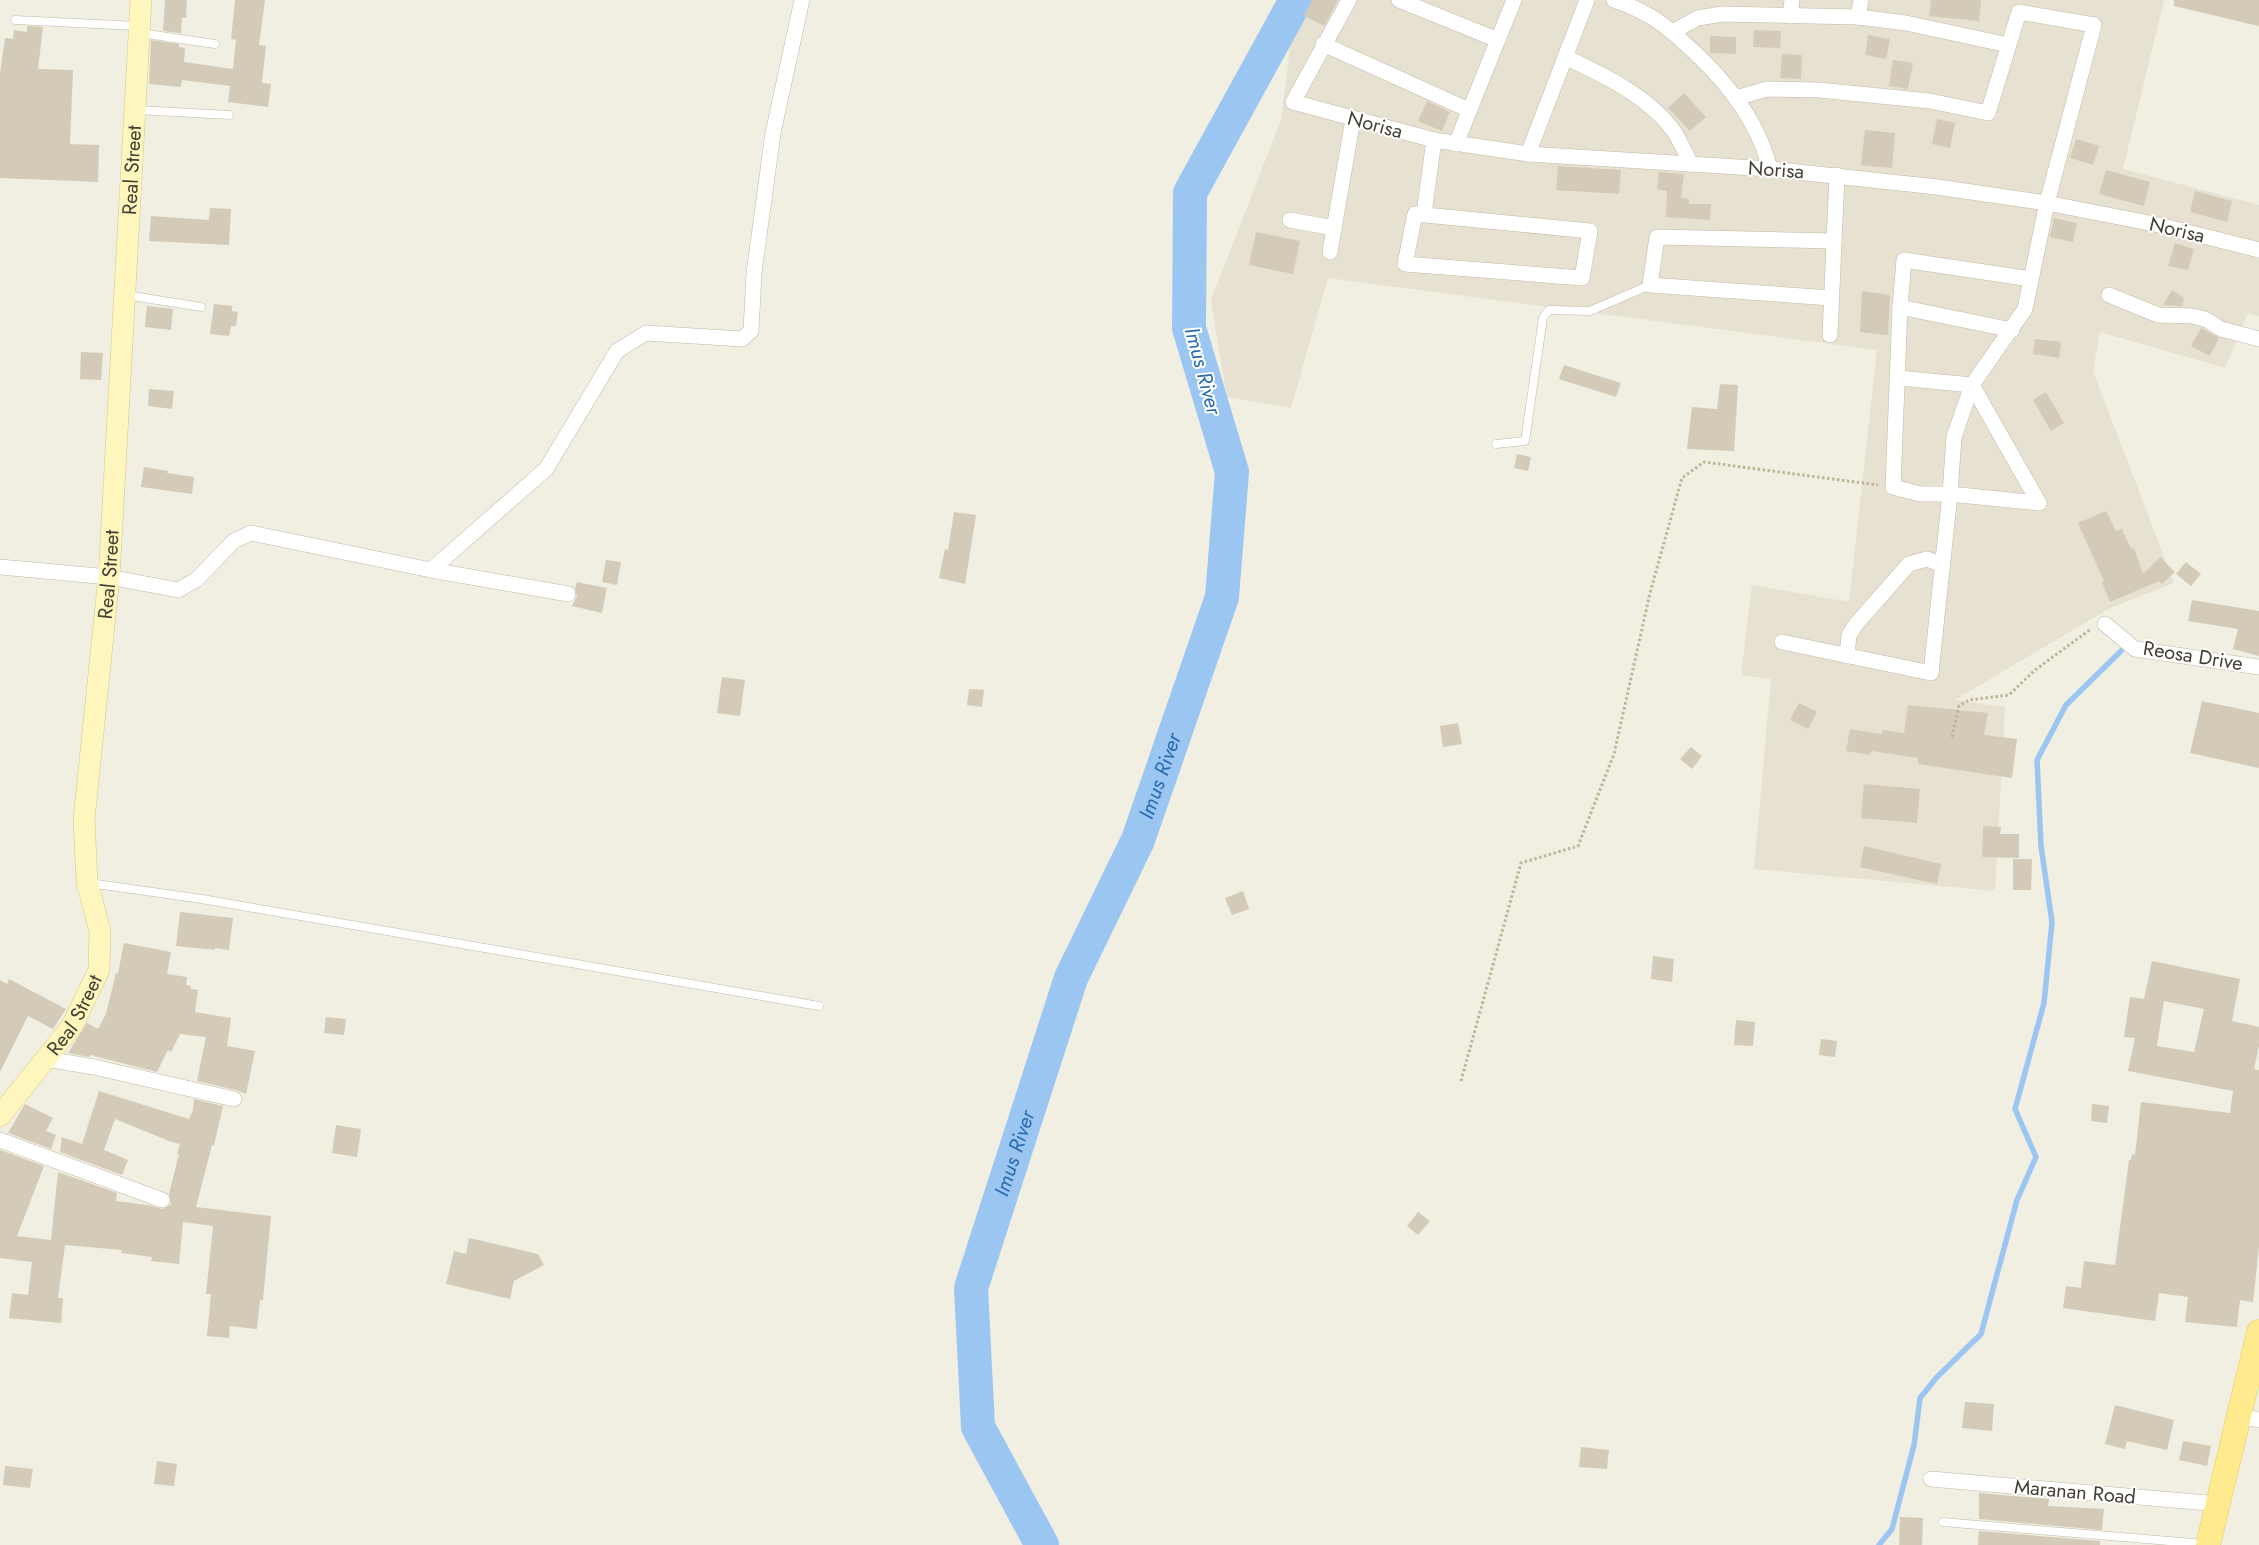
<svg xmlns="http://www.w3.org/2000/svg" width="2259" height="1545" font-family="Jost,sans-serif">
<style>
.residential{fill:#e6e1d0}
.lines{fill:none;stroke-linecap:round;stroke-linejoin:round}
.stream{stroke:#9bc6f1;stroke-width:5.5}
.river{stroke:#9bc6f1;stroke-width:34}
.building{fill:#d3cbb7;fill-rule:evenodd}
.lane-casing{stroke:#c0baa7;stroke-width:9}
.street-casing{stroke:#c0baa7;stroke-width:16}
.secondary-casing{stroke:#d3c890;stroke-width:22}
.primary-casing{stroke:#e6ca5c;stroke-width:25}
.path{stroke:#bfb495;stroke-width:3;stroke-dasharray:2.5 2.5;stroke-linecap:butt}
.lane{stroke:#fff;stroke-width:8}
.street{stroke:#fff;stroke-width:15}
.secondary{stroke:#fff6be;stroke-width:21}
.primary{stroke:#ffea8d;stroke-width:24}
.labels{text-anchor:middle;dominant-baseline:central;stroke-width:4;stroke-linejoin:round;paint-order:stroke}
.street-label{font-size:20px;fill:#433e32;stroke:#fff}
.water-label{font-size:21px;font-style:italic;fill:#2a6bb0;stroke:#fff}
</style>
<rect width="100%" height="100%" fill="#f1eee2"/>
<path class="residential" d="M1296,0H2164L2123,169L2259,205V316L2248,313L2225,368L2100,332L2093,371L2174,583L2108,609L1955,700L2005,707L1995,891L1754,869L1771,679L1741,675L1752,585L1849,602L1877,350L1328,278L1291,408L1227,397L1211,300L1281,120Z"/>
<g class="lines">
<path class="stream" d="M1879,1545L1892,1529L1914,1445L1920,1398L1937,1377L1981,1334L2017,1200L2036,1157L2015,1109L2044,1003L2052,922L2041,846L2037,760L2066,705L2121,651"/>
<path class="river" id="s1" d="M1042,1545L978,1427L971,1288L1071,978L1138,840L1222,597L1232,472L1189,328L1190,193L1296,0"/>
</g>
<g class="building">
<path d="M165,0H187L186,18H182L181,33L163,31Z"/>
<path d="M235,0H265L259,45L266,46L262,83L271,84L268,107L228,102L230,86L182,80L181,87L149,84L151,40L179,44V47L185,48L184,62L233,69L236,40L231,39Z"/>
<path d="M1312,0H1338L1324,26L1304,16Z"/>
<path d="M1931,0H1981L1979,21L1929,16Z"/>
<path d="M2174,0H2259V26L2174,6Z"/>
<path d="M27,26L43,27L38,69L73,70L70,144L99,145L98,182L0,178V73L5,38L13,39L14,30L27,32Z"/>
<path d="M1754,30L1781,31L1780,48L1753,47Z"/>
<path d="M1868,35L1890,39L1886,59L1865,55Z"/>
<path d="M1710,36L1736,37V54L1710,53Z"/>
<path d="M1782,54L1802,55L1801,79L1780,78Z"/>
<path d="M1893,60L1913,63L1908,89L1889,86Z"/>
<path d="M1684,93L1706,117L1690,131L1668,108Z"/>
<path d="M1427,101L1450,112L1442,131L1418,121Z"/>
<path d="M1937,119L1955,123L1950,148L1932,144Z"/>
<path d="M1865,130L1895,133L1892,168L1861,165Z"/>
<path d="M2076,139L2099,146L2093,165L2070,158Z"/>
<path d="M1558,166L1621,170L1619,194L1556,190Z"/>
<path d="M2106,170L2150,182L2144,206L2099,194Z"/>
<path d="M1659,172L1684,174L1681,198L1689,199V204H1711L1710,220L1666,217L1667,191L1657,189Z"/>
<path d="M2195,191L2232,201L2227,222L2190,212Z"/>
<path d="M210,208L231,209L229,245L149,241L151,216L209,220Z"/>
<path d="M2054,218L2077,223L2073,242L2050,237Z"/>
<path d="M1256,232L1300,241L1293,274L1249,265Z"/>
<path d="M2175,243L2194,249L2188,270L2168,266Z"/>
<path d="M2172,290L2184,298L2182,306L2163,305Z"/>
<path d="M1862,291L1890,295L1888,335L1860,332Z"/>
<path d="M214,304L232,306V311L238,312L236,326H231L229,336L210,334Z"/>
<path d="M147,306L173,309L171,330L145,327Z"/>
<path d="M2201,328L2219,338L2210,356L2191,346Z"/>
<path d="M2035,339L2061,342L2059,358L2033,354Z"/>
<path d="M81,352L103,353L101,380L80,379Z"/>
<path d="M1564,365L1621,383L1616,397L1559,379Z"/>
<path d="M1720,384L1738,385L1734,451L1687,449L1692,407L1717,409Z"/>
<path d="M149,389L174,391L172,409L148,406Z"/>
<path d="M2046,392L2064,423L2051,431L2033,400Z"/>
<path d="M1517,454L1531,457L1528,471L1514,468Z"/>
<path d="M144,467L168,471L167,473L194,477L192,494L141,487Z"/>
<path d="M2106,511L2116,531L2122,529L2131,549L2134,548L2143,574L2160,557L2175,572L2162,584L2159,581L2110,602L2102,582L2104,581L2078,523Z"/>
<path d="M954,512L976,515L965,584L939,578L945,549L948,550Z"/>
<path d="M606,560L621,562L617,585L602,582Z"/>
<path d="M2186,562L2201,574L2191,586L2176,574Z"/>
<path d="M577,582L607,588L602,613L572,606L577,596L575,589Z"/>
<path d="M2192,600L2259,611V656L2233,649L2238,629L2188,621Z"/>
<path d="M722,677L745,680L740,716L717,713Z"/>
<path d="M969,689L984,690L982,707L967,705Z"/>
<path d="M2202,701L2259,713V768L2190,753Z"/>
<path d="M1799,703L1817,712L1808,729L1790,720Z"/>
<path d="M1908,705L1988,713L1984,735L2017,739L2012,778L1918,764V758L1871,751L1870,755L1846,751L1850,729L1882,734V730L1904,733Z"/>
<path d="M1458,723L1462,744L1443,747L1440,726Z"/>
<path d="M1691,747L1702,756L1692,769L1680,759Z"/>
<path d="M1864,784L1920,789L1917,823L1861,818Z"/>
<path d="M1983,826L2001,827L2000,834H2019V858L1982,857Z"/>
<path d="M1864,846L1941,864L1937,884L1860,867Z"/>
<path d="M2013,859H2032L2031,890H2013Z"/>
<path d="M1243,891L1249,909L1232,915L1225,898Z"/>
<path d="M180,912L233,918L229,950L215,948V950L176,946Z"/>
<path d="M124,943L171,952L167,974L187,977L186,985L191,986V989L198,990L195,1012L231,1018L227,1046L255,1051L246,1094L236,1090L197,1081L206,1037L180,1034L171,1052L168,1050L157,1072L90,1055L89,1057L68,1053L87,1023L98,1029L106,1014L116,973H118Z"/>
<path d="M1653,956L1674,959L1672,982L1651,979Z"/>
<path d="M2152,961L2240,979L2232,1021L2259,1027V1046L2254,1069L2259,1070V1247L2253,1302L2240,1300L2237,1327L2185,1322L2188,1297L2159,1293L2155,1321L2063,1308L2066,1286L2081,1288L2084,1261L2115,1265L2129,1160H2131L2132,1154L2135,1155L2141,1102L2230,1113L2233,1091L2128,1071L2135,1038L2124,1037L2130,997L2144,999ZM2164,1001L2204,1009L2194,1052L2157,1046Z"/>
<path d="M9,979L66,1009L53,1029L28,1016L0,1072V980L7,984Z"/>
<path d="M326,1017L346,1019L344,1035L324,1033Z"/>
<path d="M1736,1020L1755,1022L1753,1046L1734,1045Z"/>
<path d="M1821,1039L1837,1041L1835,1057L1819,1055Z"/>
<path d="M99,1091L189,1119L193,1110L194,1099L223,1106L214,1145H212L196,1207L271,1216L263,1300H260L257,1329L230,1326L229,1338L207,1336L211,1294H206L213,1226L183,1222L179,1264L151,1261L152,1257L121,1253L122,1250L65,1245L58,1298H63L61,1323L9,1318L12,1293L28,1295L32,1262L0,1258V1150L44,1166L17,1236L51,1240L58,1172L117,1193L116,1201L148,1205L163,1209L171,1204L169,1194L179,1154H177L180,1144L169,1141L115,1119L104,1150L128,1160L122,1175L60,1152L62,1137L82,1144Z"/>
<path d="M25,1104L53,1118L46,1131L56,1135L51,1149L8,1133Z"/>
<path d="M2092,1104L2109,1106L2107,1123L2091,1121Z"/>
<path d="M336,1125L361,1129L357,1157L332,1153Z"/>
<path d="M1418,1212L1430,1221L1418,1235L1407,1226Z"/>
<path d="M469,1238L538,1254L544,1265L514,1281L510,1299L446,1284L454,1251L466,1254Z"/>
<path d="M1965,1402L1994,1404L1992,1431L1962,1428Z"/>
<path d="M2115,1405L2174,1420L2167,1450L2127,1441L2125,1449L2105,1444Z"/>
<path d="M2183,1441L2211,1446L2207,1466L2179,1460Z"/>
<path d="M1581,1447L1609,1450L1607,1469L1579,1467Z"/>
<path d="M157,1461L177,1464L174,1486L154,1484Z"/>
<path d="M5,1466L33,1469L30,1488L3,1485Z"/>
<path d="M1979,1493L2049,1499L2048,1506L2104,1509L2102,1530L1979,1519Z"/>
<path d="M1900,1517L1923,1518L1922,1545H1899Z"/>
<path d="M1979,1531L2100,1541V1545H1978Z"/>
</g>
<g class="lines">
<g class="lane-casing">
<g id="lane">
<path d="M15,20L137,26"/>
<path d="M140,33L215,44"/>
<path d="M136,110L229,115"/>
<path d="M126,295L201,307"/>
<path d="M1496,444L1525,441L1543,318L1549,310L1590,311L1650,285"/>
<path d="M89,883L202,899L819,1006"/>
<path d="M1943,1522L2205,1544"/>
</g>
</g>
<g class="street-casing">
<g id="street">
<path d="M1349,0L1293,102L1434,140L1528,154L1770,169L1937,187L2047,203L2159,225L2259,250"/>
<path d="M1399,0L1498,40"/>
<path d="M1614,0C1625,4 1636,8 1646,14C1658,20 1670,30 1680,39C1720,74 1757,116 1770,169"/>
<path d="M1790,16L1792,0"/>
<path d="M1858,17L1861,0"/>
<path d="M1672,32L1698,18L1722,14L1858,17L1906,23L2008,45"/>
<path d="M1323,44L1469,110"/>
<path d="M1565,57C1603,75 1647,95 1673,130C1680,140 1685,153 1691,164"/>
<path d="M1736,98L1767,89L1819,90L1930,101L1988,113L2019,12L2094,25L2047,203L2025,309L1972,385L1954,437L1950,494L1931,673L1782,642"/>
<path d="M1456,144L1514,0"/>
<path d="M1528,154L1587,0"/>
<path d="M1415,214L1590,231L1582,278L1405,264Z"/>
<path d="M1424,214L1434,140"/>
<path d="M1290,220L1334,228"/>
<path d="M1330,252L1353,119"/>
<path d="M2031,279L1904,260L1900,307L1893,487L1920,494H1950L2039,503"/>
<path d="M2109,295L2158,315L2193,316L2207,320L2221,329L2259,339"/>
<path d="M1831,298L1650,285L1657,237L1834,241"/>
<path d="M1900,307L2012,330"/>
<path d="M1830,335L1837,175"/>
<path d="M1899,378L1972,385L2039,503"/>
<path d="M0,567L109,577L178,590L196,580L234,541L251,533L431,570L546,469L617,351L646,333L742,339L751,331L754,273L773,133L802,0"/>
<path d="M431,570L568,594"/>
<path d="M2105,624L2135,649L2259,667"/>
<path d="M1847,656L1849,635L1857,623L1909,564L1927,559L1943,565"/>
<path d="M46,1059L94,1067L234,1099"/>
<path d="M0,1140L162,1200"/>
<path d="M2239,1416L2259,1420"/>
<path d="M1931,1479L2219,1504"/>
</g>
</g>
<g class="secondary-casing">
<g id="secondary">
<path id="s2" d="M0,1116L72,1026L99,970L100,931L87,882L84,819L109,577L141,0"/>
</g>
</g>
<g class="primary-casing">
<path id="primary" d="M2208,1545L2259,1332"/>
</g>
<g class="path">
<path d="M1952,737L1959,706L1969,700L2009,695L2035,670L2091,629"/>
<path d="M1461,1081L1521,863L1578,846L1614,754L1650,593L1682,478L1704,462L1878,485"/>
</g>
<use href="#lane" class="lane"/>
<use href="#street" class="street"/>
<use href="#secondary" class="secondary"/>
<use href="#primary" class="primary"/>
</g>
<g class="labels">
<g class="street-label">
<text transform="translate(1375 125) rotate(15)">Norisa</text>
<text stroke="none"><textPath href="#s2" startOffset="981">Real Street</textPath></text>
<text transform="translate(1776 170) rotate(4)">Norisa</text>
<text transform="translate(2177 230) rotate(13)">Norisa</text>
<text stroke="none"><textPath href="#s2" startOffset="576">Real Street</textPath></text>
<text transform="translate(2193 656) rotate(9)">Reosa Drive</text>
<text stroke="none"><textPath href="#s2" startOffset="126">Real Street</textPath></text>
<text transform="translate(2075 1492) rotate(5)">Maranan Road</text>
</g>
<g class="water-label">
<text transform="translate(1203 371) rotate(75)">Imus River</text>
<text stroke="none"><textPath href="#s1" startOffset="820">Imus River</textPath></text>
<text stroke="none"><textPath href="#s1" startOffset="415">Imus River</textPath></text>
</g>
</g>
</svg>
